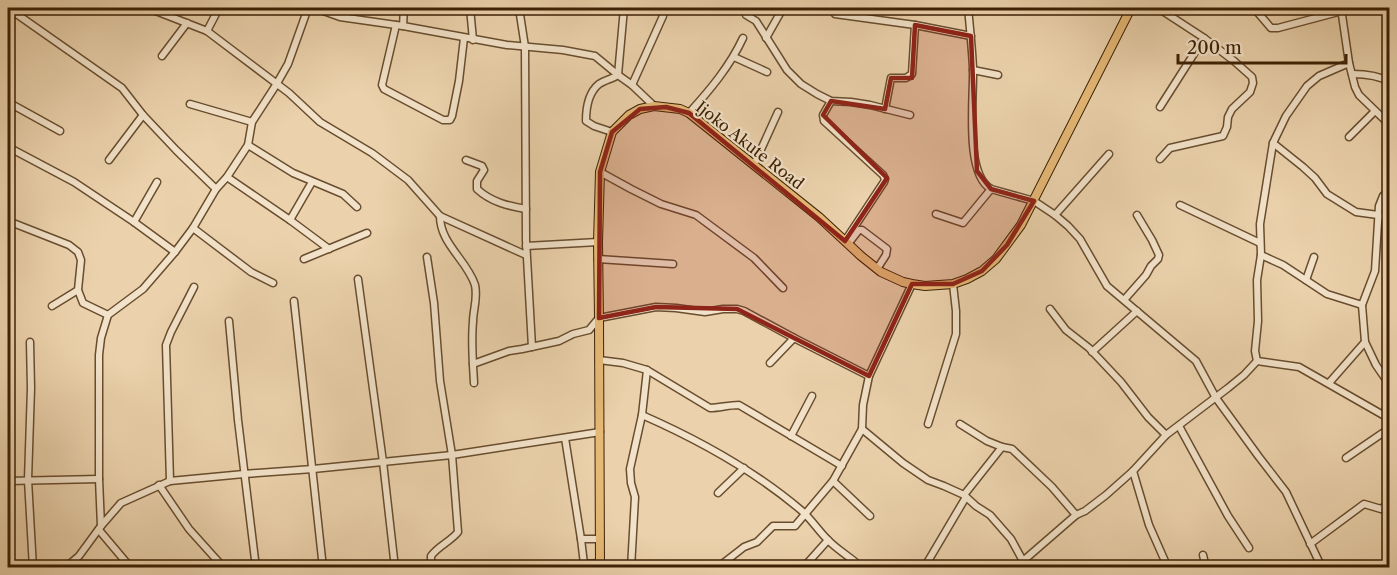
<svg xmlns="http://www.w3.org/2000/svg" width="1397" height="575" font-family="'Libre Caslon Text',serif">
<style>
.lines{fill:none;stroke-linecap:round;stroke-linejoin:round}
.minor-casing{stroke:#684d2e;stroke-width:9}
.major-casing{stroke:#3c2104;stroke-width:10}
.minor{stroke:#f2e2c9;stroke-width:6}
.major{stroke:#e6b976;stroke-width:8}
.marked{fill:#8f2418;fill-opacity:0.2;stroke:#8f2418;stroke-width:4.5;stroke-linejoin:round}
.labels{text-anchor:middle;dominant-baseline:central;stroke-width:4.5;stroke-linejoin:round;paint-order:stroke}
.street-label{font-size:16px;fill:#3c2104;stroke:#f2e2c9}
</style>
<rect width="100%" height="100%" fill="#ebd2ac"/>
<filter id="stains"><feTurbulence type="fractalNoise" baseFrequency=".00333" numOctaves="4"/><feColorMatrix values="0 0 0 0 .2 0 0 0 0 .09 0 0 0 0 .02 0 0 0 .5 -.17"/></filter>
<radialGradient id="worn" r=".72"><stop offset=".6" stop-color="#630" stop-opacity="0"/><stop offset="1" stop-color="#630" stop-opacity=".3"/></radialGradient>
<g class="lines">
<g class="minor-casing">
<g id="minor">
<path d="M8,8L122,88L143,115L176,150L216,189"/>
<path d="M148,8L207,31L289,93L320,122L372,153L408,180L440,216L526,255"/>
<path d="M315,8L340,17L403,26L507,45L563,50L595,56L618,75L632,85L654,106"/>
<path d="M470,8L473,40"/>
<path d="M519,8L525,47L526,240L532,347"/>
<path d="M968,8C970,28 972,48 973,68C974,97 964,174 991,189L1034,201L1055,215L1068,226L1080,239L1107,286L1196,361L1216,398L1259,457L1286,492L1322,568"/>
<path d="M1158,8L1204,38L1234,61L1252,77L1253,83L1250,92L1232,109L1228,117L1227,127L1223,136L1170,148L1160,159"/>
<path d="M1254,8L1271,28H1278L1342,11"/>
<path d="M1341,8L1349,63L1355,87L1359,95L1390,125"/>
<path d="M835,14L915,25L971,36"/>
<path d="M746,15L756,21L787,70L801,84L817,94L831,101L851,102L870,105L910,115"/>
<path d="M396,25L382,85L384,89L443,120H450L452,116L459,81L464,38"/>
<path d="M403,26L404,8"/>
<path d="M207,31L219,8"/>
<path d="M766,38L783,8"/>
<path d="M162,56L187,23"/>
<path d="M734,57L767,72"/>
<path d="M973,70L998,75"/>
<path d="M1352,74C1365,74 1378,75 1390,82"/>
<path d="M618,75L624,8"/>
<path d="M632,85L663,16"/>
<path d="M831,101L823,115L824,121L883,175L885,179L884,182L845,241"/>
<path d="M190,104L252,122"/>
<path d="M1160,107L1204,38"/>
<path d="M885,109L891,78H906L912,74L915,25"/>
<path d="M689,113C710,90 730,66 743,38"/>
<path d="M8,121L13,105L60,131"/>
<path d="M612,132L594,126L586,121C586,108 588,93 599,84C605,80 612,79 618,75"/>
<path d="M1349,137L1375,111"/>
<path d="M1273,143L1303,167L1315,178L1327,194L1356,212L1378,215L1390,220"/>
<path d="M248,145L293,173L343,194L357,207"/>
<path d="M8,147L74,182L134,222L175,252"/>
<path d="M109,160L143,115"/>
<path d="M466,160L482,166L484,170L477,181V189C491,202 508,206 526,209"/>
<path d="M754,165L778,112"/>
<path d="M600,172L631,189L661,204L696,215L754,258L783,288"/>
<path d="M227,177L290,220L329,249"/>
<path d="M1180,205L1260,243"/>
<path d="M936,214L963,223L991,189"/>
<path d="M1055,215L1109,154"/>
<path d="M440,216C440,244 467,260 475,285C478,298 473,310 473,322C471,342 473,363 474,383"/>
<path d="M290,220L312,182"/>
<path d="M8,221L69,245L78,252L81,260L78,290L83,303L108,315"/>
<path d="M134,222L157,182"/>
<path d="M193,228L251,272L273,283"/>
<path d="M848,244L859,230H862L887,249L886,255L877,269"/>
<path d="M526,246L598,242"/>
<path d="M1261,255L1283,265L1327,294L1362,305"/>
<path d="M427,257L434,303L440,381L452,455L458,532C450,542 438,546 431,556V561L435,568"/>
<path d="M304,259L367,233"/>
<path d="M598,259L673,264"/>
<path d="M358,279L383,462L395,568"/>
<path d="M1306,280L1314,257"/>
<path d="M1124,300L1146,275L1151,266L1158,259L1159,255L1152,240L1137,215"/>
<path d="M294,301L323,568"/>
<path d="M52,306L78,290"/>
<path d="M1050,309L1066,330L1089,348L1121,382L1148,417L1166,435"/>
<path d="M229,321L238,420L256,568"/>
<path d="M30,342L31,388L28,480L33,568"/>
<path d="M1092,352L1137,311"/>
<path d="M599,360L623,363L647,370L710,408C720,408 728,405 739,405L842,466"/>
<path d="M1257,361L1255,351L1258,321L1257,280L1261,255L1260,224L1273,143L1286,116L1307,86L1319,76L1349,63"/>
<path d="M1257,361L1299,367L1390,419"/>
<path d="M770,363L794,338"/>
<path d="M473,364L509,351L522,349L559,341L573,334L589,330L599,318L656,307L676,308L705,312L723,309H737L744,311L794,338L869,376"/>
<path d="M1329,383L1365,342"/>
<path d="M1389,384L1376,365L1365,342L1362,305L1375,271L1379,206L1383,196L1390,190"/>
<path d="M642,415C699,440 755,471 802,511C811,519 818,530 827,539C837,550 851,557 862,568"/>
<path d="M928,424L956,334V311L953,284"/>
<path d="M960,424L987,441L1002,447L1012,449L1052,487L1076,515"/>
<path d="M1179,426L1228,516L1249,548"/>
<path d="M862,429L903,463L928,480L944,486L964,495L976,506L990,515L1011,539L1023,561L1038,568"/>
<path d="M791,436L812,396"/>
<path d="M565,438L581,539H600"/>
<path d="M1346,458L1390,428"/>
<path d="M1133,471L1149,525L1168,568"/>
<path d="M8,481L99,479"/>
<path d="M170,481L166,345L171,332L194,287"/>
<path d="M833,481L870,516"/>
<path d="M159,485L189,529L224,568"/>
<path d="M718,493L744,468"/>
<path d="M964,495L1002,447"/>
<path d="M101,526L99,479V355L101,338L108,315L143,289L175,252L193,228L216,189L227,177L248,145L252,122L276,85L288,64L308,8"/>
<path d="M99,530L131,568"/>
<path d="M581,539L584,564L600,563"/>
<path d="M1310,544L1364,504L1381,509L1390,502"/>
<path d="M1203,555L1206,568"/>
<path d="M65,568L79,556L101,526L121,503L170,481L244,474L313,469L452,455L600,432"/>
<path d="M544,568L584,564"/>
<path d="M631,568L635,497L631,483L630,469L642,415L647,370"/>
<path d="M717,568L744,547L757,542L773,526H795L833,481L862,429L863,405L869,376L912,284"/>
<path d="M803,568L828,540"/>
<path d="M924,568L966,497"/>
<path d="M1012,568L1023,561L1076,515L1085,511L1106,495L1133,471L1166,435L1228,388L1244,375L1257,361"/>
</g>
</g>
<g class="major-casing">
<path id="major" d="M600,568L599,318L598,242L600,172L612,132L629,115L640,109L654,106L680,109L689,113L819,217L861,256L881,272L903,282L912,284L925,286L953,284L967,279L982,271L996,259L1021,225L1131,8"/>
</g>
<use href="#minor" class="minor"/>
<use href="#major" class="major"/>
</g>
<path class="marked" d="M915,25L971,36L977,171L991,189L1034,201L1007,245L982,271L953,284H912L869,376L737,309L656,307L599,318L600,172L612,132L640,109L666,107L689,113L845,241L887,178L823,115L831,101L885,109L891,78H912Z"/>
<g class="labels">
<g class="street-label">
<text transform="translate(750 145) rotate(38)">Ijoko Akute Road</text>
</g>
</g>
<rect width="1397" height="575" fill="none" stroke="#ebd2ac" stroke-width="30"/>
<rect x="9" y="9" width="1379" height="557" fill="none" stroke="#3c2104" stroke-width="3"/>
<rect x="15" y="15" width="1367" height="545" fill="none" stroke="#3c2104" stroke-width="1.5"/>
<path d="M1178 54v9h168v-9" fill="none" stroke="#3c2104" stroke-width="3"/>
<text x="1187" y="54" font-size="18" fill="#3c2104" stroke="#f2e2c9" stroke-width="4.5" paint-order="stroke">200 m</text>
<rect width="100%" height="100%" filter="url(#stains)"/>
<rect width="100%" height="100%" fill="url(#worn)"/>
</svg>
